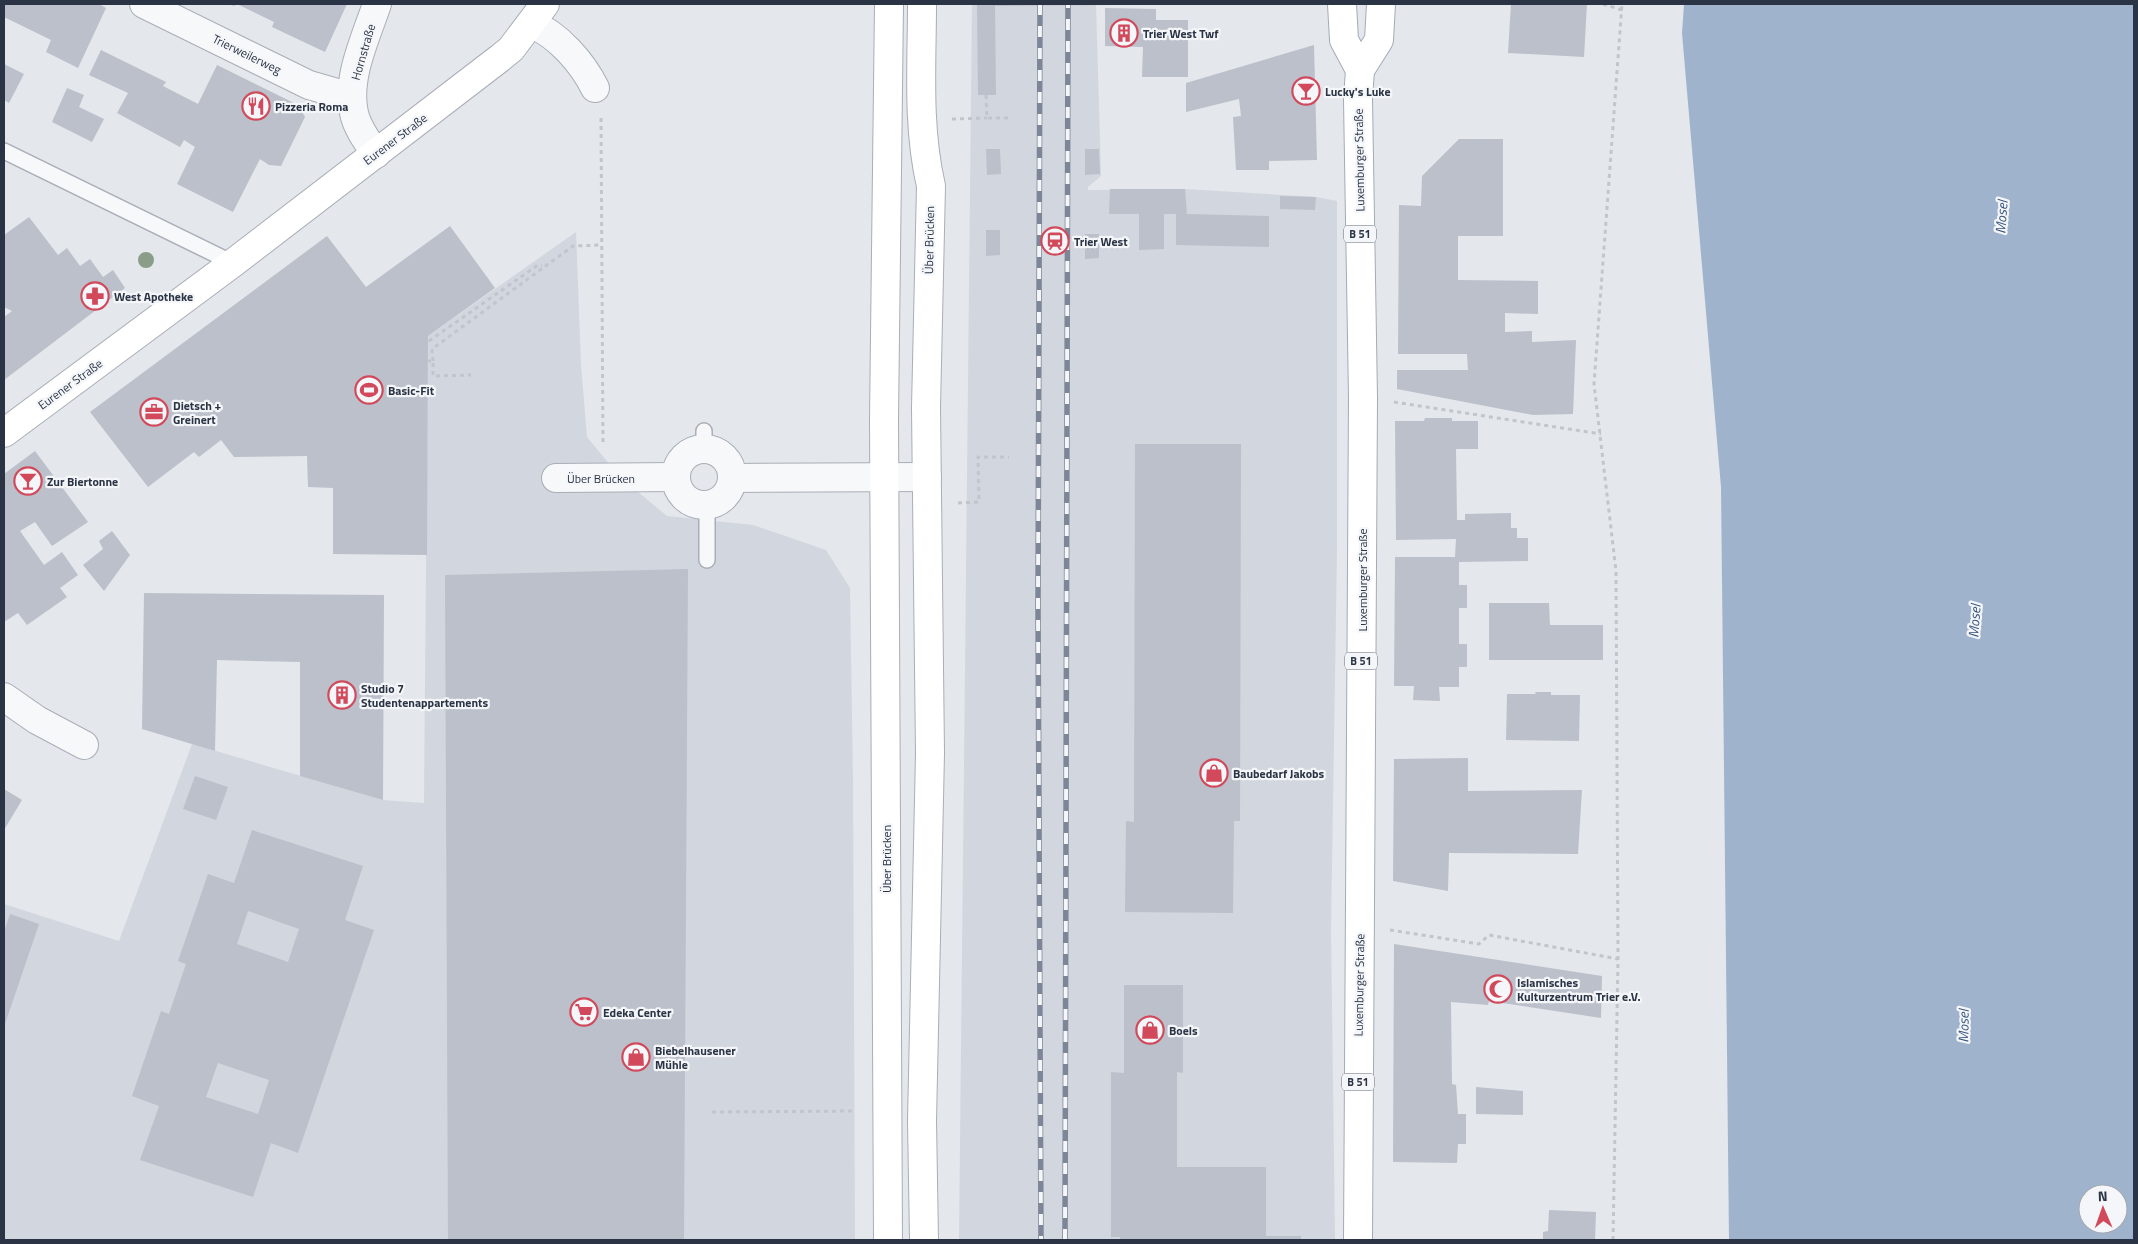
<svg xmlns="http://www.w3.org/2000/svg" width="2138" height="1244" font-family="'Titillium Web',sans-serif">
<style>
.built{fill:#d2d6de}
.water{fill:#9fb4cc;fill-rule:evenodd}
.building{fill:#bbc0ca;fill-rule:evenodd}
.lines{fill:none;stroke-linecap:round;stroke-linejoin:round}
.lane-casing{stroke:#a9aeb7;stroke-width:18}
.street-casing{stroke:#a9aeb7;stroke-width:30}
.secondary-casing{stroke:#a9aeb7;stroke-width:30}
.primary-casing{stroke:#a3abb8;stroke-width:30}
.path{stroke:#c2c5cb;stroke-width:3;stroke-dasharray:4 4;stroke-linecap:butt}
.lane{stroke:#f7f8fa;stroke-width:15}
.street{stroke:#f7f8fa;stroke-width:28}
.secondary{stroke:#fff;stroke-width:28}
.primary{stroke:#fff;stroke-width:28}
.rail-casing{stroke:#7d8696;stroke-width:5.5}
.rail{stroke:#f4f6f9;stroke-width:4;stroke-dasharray:11;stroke-linecap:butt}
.tree{fill:#899d89}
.labels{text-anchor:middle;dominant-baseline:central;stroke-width:4.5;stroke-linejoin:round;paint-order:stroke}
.shield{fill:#f4f6f9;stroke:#676e7b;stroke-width:1}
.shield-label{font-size:11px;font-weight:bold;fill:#2b3445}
.poi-label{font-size:12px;font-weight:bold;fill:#2b3445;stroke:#f4f6f9;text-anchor:start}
.street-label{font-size:12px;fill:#2b3445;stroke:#f4f6f9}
.water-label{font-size:14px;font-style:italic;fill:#34527a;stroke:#f4f6f9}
</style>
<rect width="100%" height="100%" fill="#e4e7ec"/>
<g class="built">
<path d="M972,4H1096L1101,176L1088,187V190L1185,189L1316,197L1337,201V550L1331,929L1335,1240H959Z"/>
<path d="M576,232L581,365L587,437L620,477L667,516L753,525L826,550L850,588L853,781L855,1240H4V904L119,941L192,744L383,800L424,803L428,336Z"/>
</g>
<path class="water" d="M1684,4H2134V1240H1729L1721,487L1682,33ZM2088,1194H2118V1224H2088Z"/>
<g class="building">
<path d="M4,4H99L106,8L78,68L46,52L51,40L4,17Z"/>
<path d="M229,4H347L325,52L272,27L274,22L237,4L234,6Z"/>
<path d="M977,4H1114V5L995,6L996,95H978Z"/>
<path d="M1511,4H1587L1584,57L1508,53Z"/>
<path d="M1105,8L1156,9V20H1188V77H1142L1143,47L1105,46Z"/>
<path d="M1314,45L1317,160L1269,161V170H1236L1233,117L1241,116L1239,99L1186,112V83Z"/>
<path d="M101,50L166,82L163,86L198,104L217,65L298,105L305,117L281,166L269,165L260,159L233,212L177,184L195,147L184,140L180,147L117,113L128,93L89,75Z"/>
<path d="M4,64L24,74L9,103L4,100Z"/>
<path d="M67,88L84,95L79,107L104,119L92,142L52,122Z"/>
<path d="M1459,139H1503V236H1458V280L1538,281V314L1505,313V332L1532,331V342L1576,340L1573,414L1533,415L1397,389V370H1468L1467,354H1398L1399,205L1421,206L1422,176Z"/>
<path d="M986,149H1000L1001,174L987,175Z"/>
<path d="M1085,149H1099L1100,174L1085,175Z"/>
<path d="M1110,189H1185L1187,214L1269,216V247L1176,245V214H1164V249L1139,250V214H1109Z"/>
<path d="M1280,196L1316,197L1315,210L1280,209Z"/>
<path d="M29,217L58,255L67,248L80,266L90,259L103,277L113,270L125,288L4,380V317L12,311L4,307V235Z"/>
<path d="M450,226L495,288L428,336L427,555L333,554V488L308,487L307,456L234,457L221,440L199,457L194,452L148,487L90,412L327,236L366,287Z"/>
<path d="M986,230H1000V255L986,256Z"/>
<path d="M1085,234H1099V258L1085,259Z"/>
<path d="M1425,418H1452V421H1478V449H1456L1457,520H1465V514L1511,513V528H1517V538H1528V561L1459,562V585H1467V608H1459V644H1467V667H1459V687H1439L1440,701L1413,700L1414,686H1394L1395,557H1455L1456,539L1396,540L1395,421H1424Z"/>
<path d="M1135,444H1241L1240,821H1234L1233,913L1125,912L1126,821L1134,822Z"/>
<path d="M35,451L88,522L52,546L35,522L20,531L44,565L62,552L78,575L60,588L67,597L27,625L18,613L4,622V474Z"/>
<path d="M112,531L130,555L104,591L83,565L103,549L99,541Z"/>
<path d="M688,569L684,1240H448L445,575Z"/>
<path d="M144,593L384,595L383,800L300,776V662L217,660L215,751L142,729Z"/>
<path d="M1489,603H1549L1550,625H1603V660H1489Z"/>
<path d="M1535,692H1551V695H1580L1579,741L1506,740L1507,694H1536Z"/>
<path d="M1468,758V791L1582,790L1578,854L1449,853L1448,891L1393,881L1394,759Z"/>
<path d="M195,776L228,787L216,820L183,809Z"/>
<path d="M4,789L22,800L4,830Z"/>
<path d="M252,830L363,866L345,920L374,930L298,1153L271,1143L253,1197L140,1160L159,1106L132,1096L161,1011L169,1014L186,964L178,961L208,874L234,883ZM248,911L299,929L288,962L237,944ZM218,1063L269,1080L258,1114L206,1097Z"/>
<path d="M10,914L39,924L4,1027V932Z"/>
<path d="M1394,944L1602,976L1601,1018L1489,1001L1488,1005L1451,1002L1452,1084L1456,1085L1458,1114H1466V1144H1458L1457,1163L1393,1162Z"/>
<path d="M1124,985H1183V1073L1177,1072V1167H1266V1236H1301V1240H1120V1237H1111V1072L1124,1073Z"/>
<path d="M1476,1087L1523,1091V1115L1476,1114Z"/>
<path d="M1549,1210L1596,1212L1595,1240H1543V1232L1548,1231Z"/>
</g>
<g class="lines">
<g class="lane-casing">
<g id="lane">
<path d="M4,151L233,263"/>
<path d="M704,431V449"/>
<path d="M707,505V560"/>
</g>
</g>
<g class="street-casing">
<g id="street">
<path d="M144,4L309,85L337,93L352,94"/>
<path d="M532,24C558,35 582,62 595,88"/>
<path d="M376,154C368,142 357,128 354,113C346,78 366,37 377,4"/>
<circle cx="704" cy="477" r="28"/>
<path d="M556,478L676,477"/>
<path d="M732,478L927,477"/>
<path d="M4,697L37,720L84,745"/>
</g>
</g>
<g class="secondary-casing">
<g id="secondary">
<path d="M922,4C922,64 917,126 931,186L926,408L930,753L922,1121L924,1240"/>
<path d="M4,433L233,263L500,58L511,49L545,4"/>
<path d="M888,1240L884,419L889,4"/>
</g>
</g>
<g class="primary-casing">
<g id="primary">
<path d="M1342,4L1344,40L1360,70"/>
<path d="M1358,1240L1363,398L1358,99L1360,70L1379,40L1381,4"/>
</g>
</g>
<g class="path">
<path d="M1603,4L1622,10"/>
<path d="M986,95L987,118H1009"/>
<path d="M601,118L603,446"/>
<path d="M952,119L987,118"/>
<path d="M429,341L538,265L542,266"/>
<path d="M427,361H433V376L471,375"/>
<path d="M433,361L432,349L573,246L601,245"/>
<path d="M1394,402L1601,434"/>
<path d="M958,503L979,502L978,457H1009"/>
<path d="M1390,930L1479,944L1489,935L1618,959"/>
<path d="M712,1112L856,1111"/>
<path d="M1613,1240L1618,959L1616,571L1594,384L1622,4"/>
</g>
<use href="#lane" class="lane"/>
<use href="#street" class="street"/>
<use href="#secondary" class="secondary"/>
<use href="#primary" class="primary"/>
<g class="rail-casing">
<g id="rail">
<path d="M1040,4L1038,606L1041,1240"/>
<path d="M1065,1240L1068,4"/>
</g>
</g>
<use href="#rail" class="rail"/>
</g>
<circle class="tree" cx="146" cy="260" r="8"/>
<defs>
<g id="building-ring" transform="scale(1.4375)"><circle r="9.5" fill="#f4f6f9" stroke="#d1495b" stroke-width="1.5"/><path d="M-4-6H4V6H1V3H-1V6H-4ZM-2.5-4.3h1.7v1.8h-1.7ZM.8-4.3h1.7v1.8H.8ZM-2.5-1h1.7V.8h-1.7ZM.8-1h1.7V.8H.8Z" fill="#d1495b"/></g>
<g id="bar-ring" transform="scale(1.4375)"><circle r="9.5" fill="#f4f6f9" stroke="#d1495b" stroke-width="1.5"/><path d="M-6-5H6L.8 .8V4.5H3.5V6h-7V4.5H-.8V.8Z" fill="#d1495b"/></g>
<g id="restaurant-ring" transform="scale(1.4375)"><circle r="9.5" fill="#f4f6f9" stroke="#d1495b" stroke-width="1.5"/><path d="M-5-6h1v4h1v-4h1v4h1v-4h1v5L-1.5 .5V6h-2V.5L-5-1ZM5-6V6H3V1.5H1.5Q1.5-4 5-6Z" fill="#d1495b"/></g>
<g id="station-ring" transform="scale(1.4375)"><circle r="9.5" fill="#f4f6f9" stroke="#d1495b" stroke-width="1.5"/><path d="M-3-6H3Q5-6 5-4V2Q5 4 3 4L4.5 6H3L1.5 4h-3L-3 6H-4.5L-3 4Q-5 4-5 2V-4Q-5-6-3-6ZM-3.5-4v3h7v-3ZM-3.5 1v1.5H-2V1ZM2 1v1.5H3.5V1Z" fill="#d1495b"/></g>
<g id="pharmacy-ring" transform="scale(1.4375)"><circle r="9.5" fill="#f4f6f9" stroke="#d1495b" stroke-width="1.5"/><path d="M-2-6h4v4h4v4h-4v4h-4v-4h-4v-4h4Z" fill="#d1495b"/></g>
<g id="stadium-ring" transform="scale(1.4375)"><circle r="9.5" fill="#f4f6f9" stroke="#d1495b" stroke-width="1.5"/><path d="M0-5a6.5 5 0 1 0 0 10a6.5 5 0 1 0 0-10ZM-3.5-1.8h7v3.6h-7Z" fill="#d1495b"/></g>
<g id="office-ring" transform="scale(1.4375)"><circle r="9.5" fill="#f4f6f9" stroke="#d1495b" stroke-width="1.5"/><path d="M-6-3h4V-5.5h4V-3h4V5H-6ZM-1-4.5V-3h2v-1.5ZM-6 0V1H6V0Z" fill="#d1495b"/></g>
<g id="shop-ring" transform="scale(1.4375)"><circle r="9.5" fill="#f4f6f9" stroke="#d1495b" stroke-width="1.5"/><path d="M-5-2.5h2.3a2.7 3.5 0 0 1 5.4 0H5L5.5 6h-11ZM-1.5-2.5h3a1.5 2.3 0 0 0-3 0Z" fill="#d1495b"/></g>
<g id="mosque-ring" transform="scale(1.4375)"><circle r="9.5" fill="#f4f6f9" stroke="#d1495b" stroke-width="1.5"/><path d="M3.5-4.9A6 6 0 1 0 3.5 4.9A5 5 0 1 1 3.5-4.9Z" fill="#d1495b"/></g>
<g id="supermarket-ring" transform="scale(1.4375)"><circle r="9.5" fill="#f4f6f9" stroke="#d1495b" stroke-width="1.5"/><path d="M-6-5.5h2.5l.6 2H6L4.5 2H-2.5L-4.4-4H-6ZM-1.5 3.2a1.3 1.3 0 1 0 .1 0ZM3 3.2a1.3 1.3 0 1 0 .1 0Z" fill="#d1495b"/></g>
</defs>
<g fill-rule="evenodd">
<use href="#building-ring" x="1124" y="33"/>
<use href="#bar-ring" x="1306" y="91"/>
<use href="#restaurant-ring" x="256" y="106"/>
<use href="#station-ring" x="1055" y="241"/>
<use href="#pharmacy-ring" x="95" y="296"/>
<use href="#stadium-ring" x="369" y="390"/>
<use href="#office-ring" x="154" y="412"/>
<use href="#bar-ring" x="28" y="481"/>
<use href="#building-ring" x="342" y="695"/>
<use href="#shop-ring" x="1214" y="773"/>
<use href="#mosque-ring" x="1498" y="989"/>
<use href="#supermarket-ring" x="584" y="1012"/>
<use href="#shop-ring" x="1150" y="1030"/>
<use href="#shop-ring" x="636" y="1057"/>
</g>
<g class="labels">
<g class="shield">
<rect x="1344" y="225.5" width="32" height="17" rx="4"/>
<rect x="1345" y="652.5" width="32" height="17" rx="4"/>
<rect x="1342" y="1073.5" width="32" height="17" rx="4"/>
</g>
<g class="shield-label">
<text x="1360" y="234">B 51</text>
<text x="1361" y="661">B 51</text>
<text x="1358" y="1082">B 51</text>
</g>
<g class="poi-label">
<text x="1143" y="33">Trier West Twf</text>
<text x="1325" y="91">Lucky's Luke</text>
<text x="275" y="106">Pizzeria Roma</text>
<text x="1074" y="241">Trier West</text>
<text x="114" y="296">West Apotheke</text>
<text x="388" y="390">Basic-Fit</text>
<text x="173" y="405">Dietsch +<tspan x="173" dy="14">Greinert</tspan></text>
<text x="47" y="481">Zur Biertonne</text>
<text x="361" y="688">Studio 7<tspan x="361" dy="14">Studentenappartements</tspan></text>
<text x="1233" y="773">Baubedarf Jakobs</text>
<text x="1517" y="982">Islamisches<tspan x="1517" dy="14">Kulturzentrum Trier e.V.</tspan></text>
<text x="603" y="1012">Edeka Center</text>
<text x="1169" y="1030">Boels</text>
<text x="655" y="1050">Biebelhausener<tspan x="655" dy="14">Mühle</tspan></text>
</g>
<g class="street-label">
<text transform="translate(363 52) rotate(-74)">Hornstraße</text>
<text transform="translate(247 54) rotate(26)">Trierweilerweg</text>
<text transform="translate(395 139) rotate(-37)">Eurener Straße</text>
<text transform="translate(1359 160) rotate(-91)">Luxemburger Straße</text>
<text transform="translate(929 240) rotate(-89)">Über Brücken</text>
<text transform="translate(70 384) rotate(-36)">Eurener Straße</text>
<text x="601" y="478">Über Brücken</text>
<text transform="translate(1362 580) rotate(-90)">Luxemburger Straße</text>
<text transform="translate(886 859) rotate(-90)">Über Brücken</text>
<text transform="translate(1359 985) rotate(-89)">Luxemburger Straße</text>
</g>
<g class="water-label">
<text transform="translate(2001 217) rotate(-86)">Mosel</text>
<text transform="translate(1974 621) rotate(-86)">Mosel</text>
<text transform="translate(1963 1026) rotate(-89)">Mosel</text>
</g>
</g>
<rect width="2138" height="1244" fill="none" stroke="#2b3445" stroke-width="10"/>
<g transform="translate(2103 1209) rotate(358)"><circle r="24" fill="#f4f6f9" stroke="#a4a8b1"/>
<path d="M0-4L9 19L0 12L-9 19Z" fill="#d1495b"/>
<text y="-8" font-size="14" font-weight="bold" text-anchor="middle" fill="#2b3445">N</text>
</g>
</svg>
